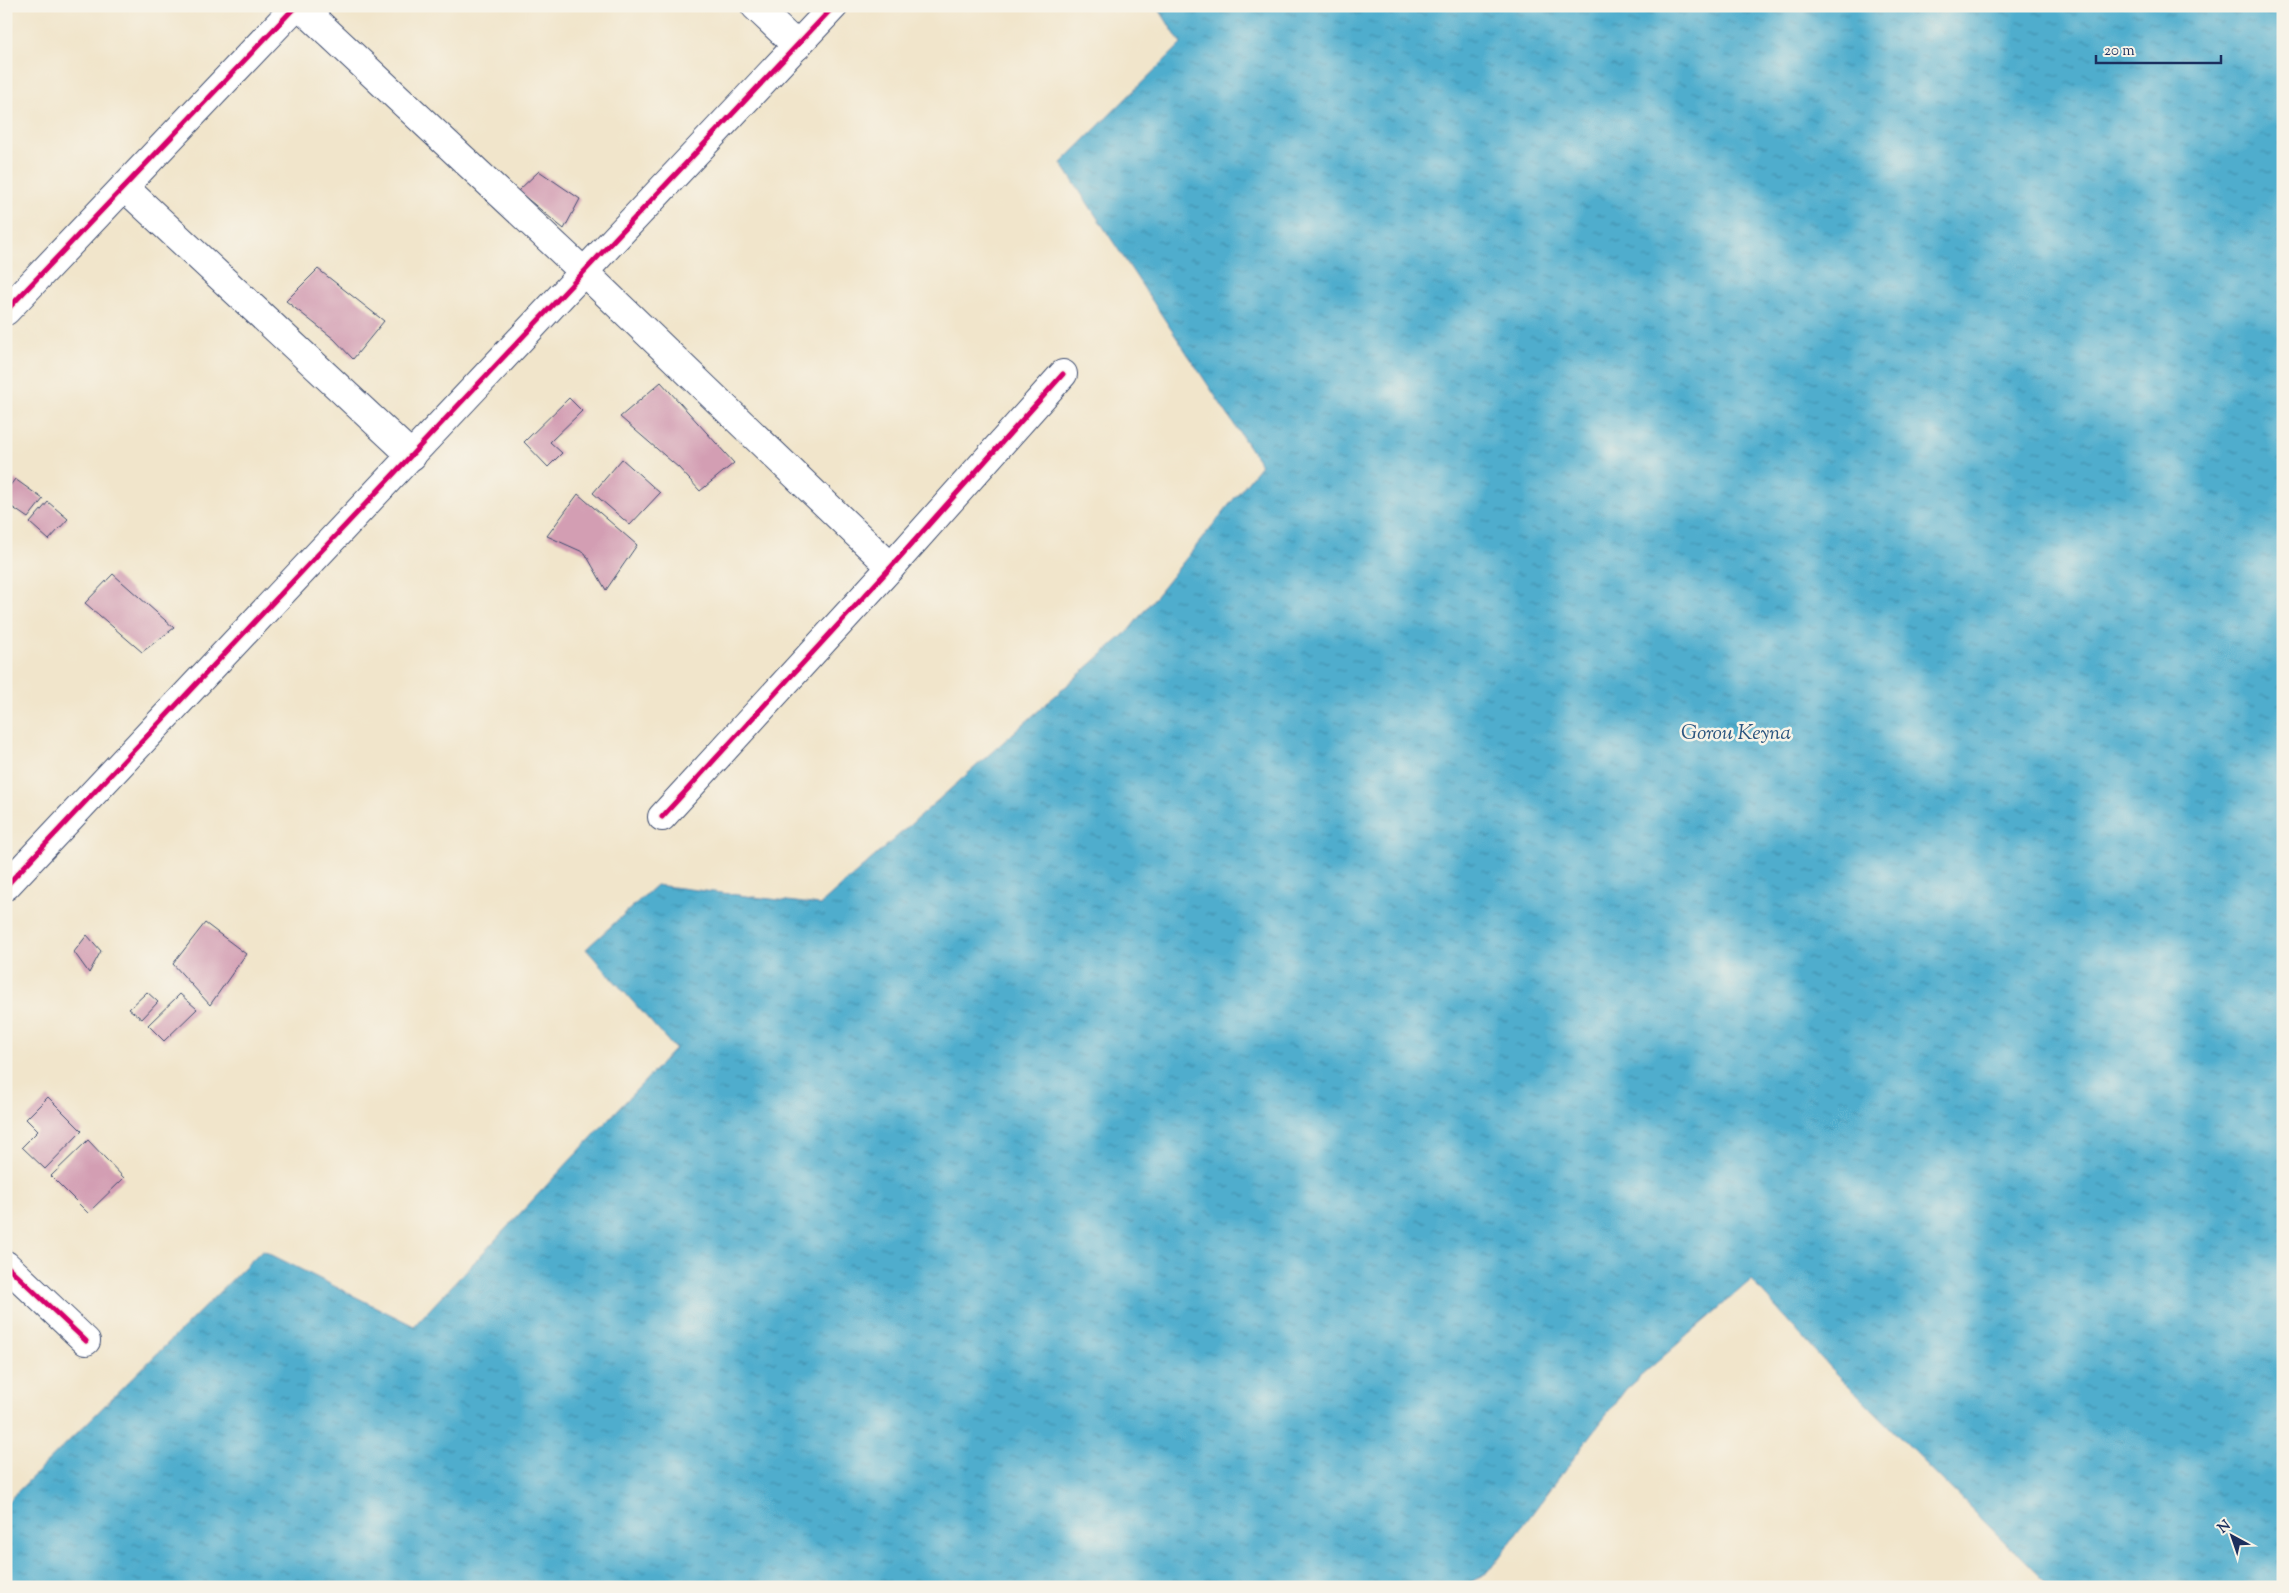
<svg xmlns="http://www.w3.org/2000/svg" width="2289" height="1593" font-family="'Sorts Mill Goudy',serif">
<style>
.water{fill:url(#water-ripples);stroke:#356e96}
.building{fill:#d39eb3}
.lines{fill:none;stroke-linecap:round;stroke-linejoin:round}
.minor-casing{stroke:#3b4a6e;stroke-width:30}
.minor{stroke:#fff;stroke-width:28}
.cycleway-casing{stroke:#f7f3e8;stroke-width:8}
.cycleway{stroke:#d6006c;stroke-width:5}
.labels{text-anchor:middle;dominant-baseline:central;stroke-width:5;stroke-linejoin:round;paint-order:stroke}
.water-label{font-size:21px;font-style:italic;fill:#2b557f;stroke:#f7f3e8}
</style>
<defs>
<pattern id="water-ripples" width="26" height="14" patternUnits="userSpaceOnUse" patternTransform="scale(1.25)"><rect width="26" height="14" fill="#4fadcd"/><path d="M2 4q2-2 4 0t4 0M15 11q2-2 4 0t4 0" fill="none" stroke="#418daa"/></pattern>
</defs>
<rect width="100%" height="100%" fill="#f7f3e8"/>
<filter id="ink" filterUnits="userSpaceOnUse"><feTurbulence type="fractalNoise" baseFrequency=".02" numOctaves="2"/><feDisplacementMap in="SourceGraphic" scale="10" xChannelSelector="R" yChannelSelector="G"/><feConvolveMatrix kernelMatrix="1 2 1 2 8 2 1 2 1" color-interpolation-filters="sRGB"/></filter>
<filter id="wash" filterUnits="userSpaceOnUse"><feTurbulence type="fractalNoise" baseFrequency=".0096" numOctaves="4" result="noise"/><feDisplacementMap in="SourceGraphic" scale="20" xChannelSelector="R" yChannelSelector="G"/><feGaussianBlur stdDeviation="1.12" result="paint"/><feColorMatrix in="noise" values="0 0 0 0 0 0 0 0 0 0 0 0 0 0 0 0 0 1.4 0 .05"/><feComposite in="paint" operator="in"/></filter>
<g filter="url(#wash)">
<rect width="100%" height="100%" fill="#f1e5cb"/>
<path class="water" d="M1157,6H2283V1587H2050L1831,1369L1751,1280L1626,1389L1488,1572L1463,1587H6V1503L262,1250L414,1326L675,1049L586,949L656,885L820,905L1128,631L1261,465L1061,163L1181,44Z"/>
<g id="blocks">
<g class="building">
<path d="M539,171L580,199L564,229L518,191Z"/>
<path d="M318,269L384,321L353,359L334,339L286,301Z"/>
<path d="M661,382L734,463L700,491L679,468L620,417Z"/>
<path d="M569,398L582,411L550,442L562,453L548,467L524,442Z"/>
<path d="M622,459L660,493L630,525L593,493Z"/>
<path d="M15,479L43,499L28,518L6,503V491Z"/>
<path d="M578,494L637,545L606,590L585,553L547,536Z"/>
<path d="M48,502L68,519L49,540L30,523Z"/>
<path d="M113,574L174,628L142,652L85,603Z"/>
<path d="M205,923L246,954L210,1005L173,964Z"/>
<path d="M87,935L101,951L89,973L74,952Z"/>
<path d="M147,992L158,1002L142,1019L129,1009Z"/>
<path d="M180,994L197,1009L164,1041L148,1025Z"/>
<path d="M48,1097L82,1131L45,1169L22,1147L38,1131L26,1119Z"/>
<path d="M88,1140L124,1178L88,1213L51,1176Z"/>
</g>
</g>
</g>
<g filter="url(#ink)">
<use href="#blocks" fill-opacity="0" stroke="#3b4a6e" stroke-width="1"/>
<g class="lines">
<g class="minor-casing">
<g id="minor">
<path d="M300,6L585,273L891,567"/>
<path d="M755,6L797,46"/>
<path d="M124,187L412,456"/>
<path d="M6,311L296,6"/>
<path d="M662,817L891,567L1063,374"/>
<path d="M6,886L834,6"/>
<path d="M6,1265L86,1341"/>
</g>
</g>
<use href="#minor" class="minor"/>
<g class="cycleway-casing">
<g id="cycleway">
<path d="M6,311L296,6"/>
<path d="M662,817L891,567L1063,374"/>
<path d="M6,886L834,6"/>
<path d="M6,1265L86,1341"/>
</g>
</g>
<use href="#cycleway" class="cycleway"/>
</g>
</g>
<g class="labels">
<g class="water-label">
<text x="1736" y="734">Gorou Keyna</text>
</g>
</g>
<rect width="2289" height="1593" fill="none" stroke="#f7f3e8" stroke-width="25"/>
<g transform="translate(2232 1536) rotate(320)" stroke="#f7f3e8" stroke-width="4" paint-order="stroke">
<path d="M0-4L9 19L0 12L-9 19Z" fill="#1b2f5e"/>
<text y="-8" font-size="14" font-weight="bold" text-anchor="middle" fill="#1b2f5e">N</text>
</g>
<path d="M2096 55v8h125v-8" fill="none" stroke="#1b2f5e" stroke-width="2.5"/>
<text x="2104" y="55" font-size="15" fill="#1b2f5e" stroke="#f7f3e8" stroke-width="4" paint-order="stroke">20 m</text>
</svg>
